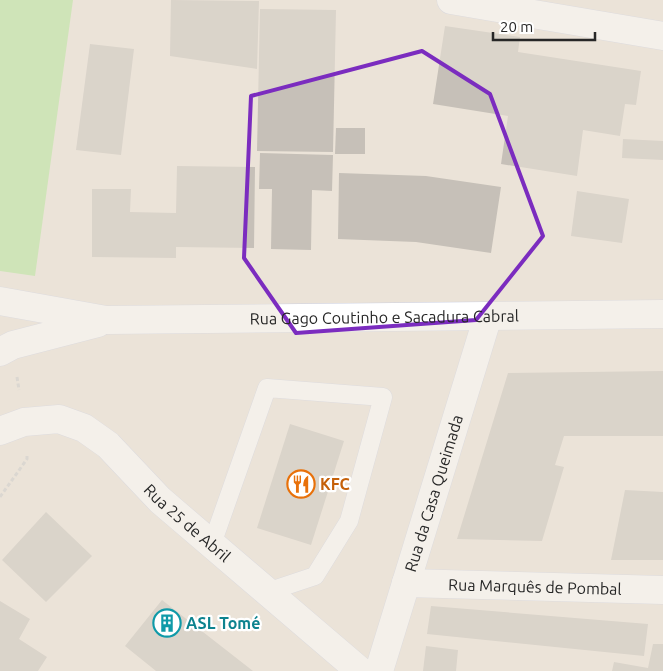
<svg xmlns="http://www.w3.org/2000/svg" width="663" height="671" font-family="Ubuntu,sans-serif">
<style>
.green{fill:#aee591}
.building{fill:#c6c0b8}
.lines{fill:none;stroke-linecap:round;stroke-linejoin:round}
.service-casing{stroke:#cdd1e2;stroke-width:19}
.minor-casing{stroke:#cdd1e2;stroke-width:29}
.tertiary-casing{stroke:#cdd1e2;stroke-width:29}
.path{stroke:#c7c7c7;stroke-width:3;stroke-dasharray:4 2.5;stroke-linecap:butt}
.service{stroke:#fff;stroke-width:18}
.minor{stroke:#fff;stroke-width:28}
.tertiary{stroke:#fff;stroke-width:28}
.marked{fill:none;stroke:#7b2cbf;stroke-width:4;stroke-linejoin:round}
.labels{text-anchor:middle;dominant-baseline:central;stroke-width:4.5;stroke-linejoin:round;paint-order:stroke}
.street-label{font-size:16px;fill:#272727;stroke:#fff}
.food-label{font-size:16px;font-weight:bold;fill:#c56008;stroke:#fff;text-anchor:start}
.culture-label{font-size:16px;font-weight:bold;fill:#0d838f;stroke:#fff;text-anchor:start}
</style>
<rect width="100%" height="100%" fill="#ebe3d8"/>
<path class="green" d="M0,0H73L35,276L0,271Z"/>
<g class="building">
<path d="M171,0L259,1L257,69L170,56Z"/>
<path d="M260,9L336,10L333,152L257,151Z"/>
<path d="M445,26L520,37L518,52L641,71L636,105L625,104L620,136L583,130L577,176L501,164L508,116L433,104Z"/>
<path d="M90,44L134,49L121,155L76,150Z"/>
<path d="M336,128H365V154H335Z"/>
<path d="M623,139L663,141V160L622,158Z"/>
<path d="M260,153L333,155L332,191L312,190L311,250L271,249L272,189H259Z"/>
<path d="M177,166L255,167L254,248L176,247V258L92,257V189H131L130,212L176,213Z"/>
<path d="M339,173L426,176L501,187L491,253L416,242L338,239Z"/>
<path d="M577,191L629,199L622,243L571,236Z"/>
<path d="M663,371V436H564L555,465L564,467L542,541L457,539L508,373Z"/>
<path d="M290,424L344,441L311,545L257,528Z"/>
<path d="M625,490L663,492V560H611Z"/>
<path d="M46,512L92,556L46,602L2,560Z"/>
<path d="M162,600L253,671H156L125,646Z"/>
<path d="M0,601L30,619L19,639L47,657L38,671H0Z"/>
<path d="M431,606L648,624L644,656L427,634Z"/>
<path d="M653,644H663V671H612L614,662L648,668Z"/>
<path d="M426,646L458,650L456,671H423Z"/>
</g>
<g class="lines">
<g class="service-casing">
<path id="service" d="M212,544L267,388L383,397L349,521L315,576L267,592"/>
</g>
<g class="minor-casing">
<g id="minor">
<path d="M451,0L663,36"/>
<path id="s1" d="M406,583L663,590"/>
<path id="s2" d="M379,671L488,316"/>
</g>
</g>
<g class="tertiary-casing">
<g id="tertiary">
<path id="s3" d="M0,301L106,320L663,314"/>
<path d="M0,352L13,345L98,323"/>
<path id="s4" d="M0,431L24,422L59,419L84,428L108,445L160,500L360,671"/>
</g>
</g>
<g class="path">
<path d="M17,377L19,390"/>
<path d="M0,497L27,459V454"/>
</g>
<use href="#service" class="service"/>
<use href="#minor" class="minor"/>
<use href="#tertiary" class="tertiary"/>
</g>
<path d="M0 0H663V671H0ZM422,51L490,94L543,236L476,320L296,333L244,258L251,96Z" fill="#ebe3d8" fill-opacity=".55" fill-rule="evenodd"/>
<path class="marked" d="M422,51L490,94L543,236L476,320L296,333L244,258L251,96Z"/>
<defs>
<g id="restaurant-ring" transform="scale(1.4375)"><circle r="9.5" fill="#fff" stroke="#e8710a" stroke-width="1.5"/><path d="M-5-6h1v4h1v-4h1v4h1v-4h1v5L-1.5 .5V6h-2V.5L-5-1ZM5-6V6H3V1.5H1.5Q1.5-4 5-6Z" fill="#e8710a"/></g>
<g id="building-ring" transform="scale(1.4375)"><circle r="9.5" fill="#fff" stroke="#0f9aa8" stroke-width="1.5"/><path d="M-4-6H4V6H1V3H-1V6H-4ZM-2.5-4.3h1.7v1.8h-1.7ZM.8-4.3h1.7v1.8H.8ZM-2.5-1h1.7V.8h-1.7ZM.8-1h1.7V.8H.8Z" fill="#0f9aa8"/></g>
</defs>
<g fill-rule="evenodd">
<use href="#restaurant-ring" x="301" y="484"/>
<use href="#building-ring" x="167" y="623"/>
</g>
<g class="labels">
<g class="street-label">
<text stroke="none"><textPath href="#s3" startOffset="386">Rua Gago Coutinho e Sacadura Cabral</textPath></text>
<text stroke="none"><textPath href="#s2" startOffset="186">Rua da Casa Queimada</textPath></text>
<text stroke="none"><textPath href="#s4" startOffset="228">Rua 25 de Abril</textPath></text>
<text stroke="none"><textPath href="#s1" startOffset="129">Rua Marquês de Pombal</textPath></text>
</g>
<g class="food-label">
<text x="320" y="484">KFC</text>
</g>
<g class="culture-label">
<text x="186" y="623">ASL Tomé</text>
</g>
</g>
<path d="M493 32v8h102v-8" fill="none" stroke="#272727" stroke-width="2.5"/>
<text x="500" y="32" font-size="15" fill="#272727" stroke="#ffffff" stroke-width="4" paint-order="stroke">20 m</text>
</svg>
